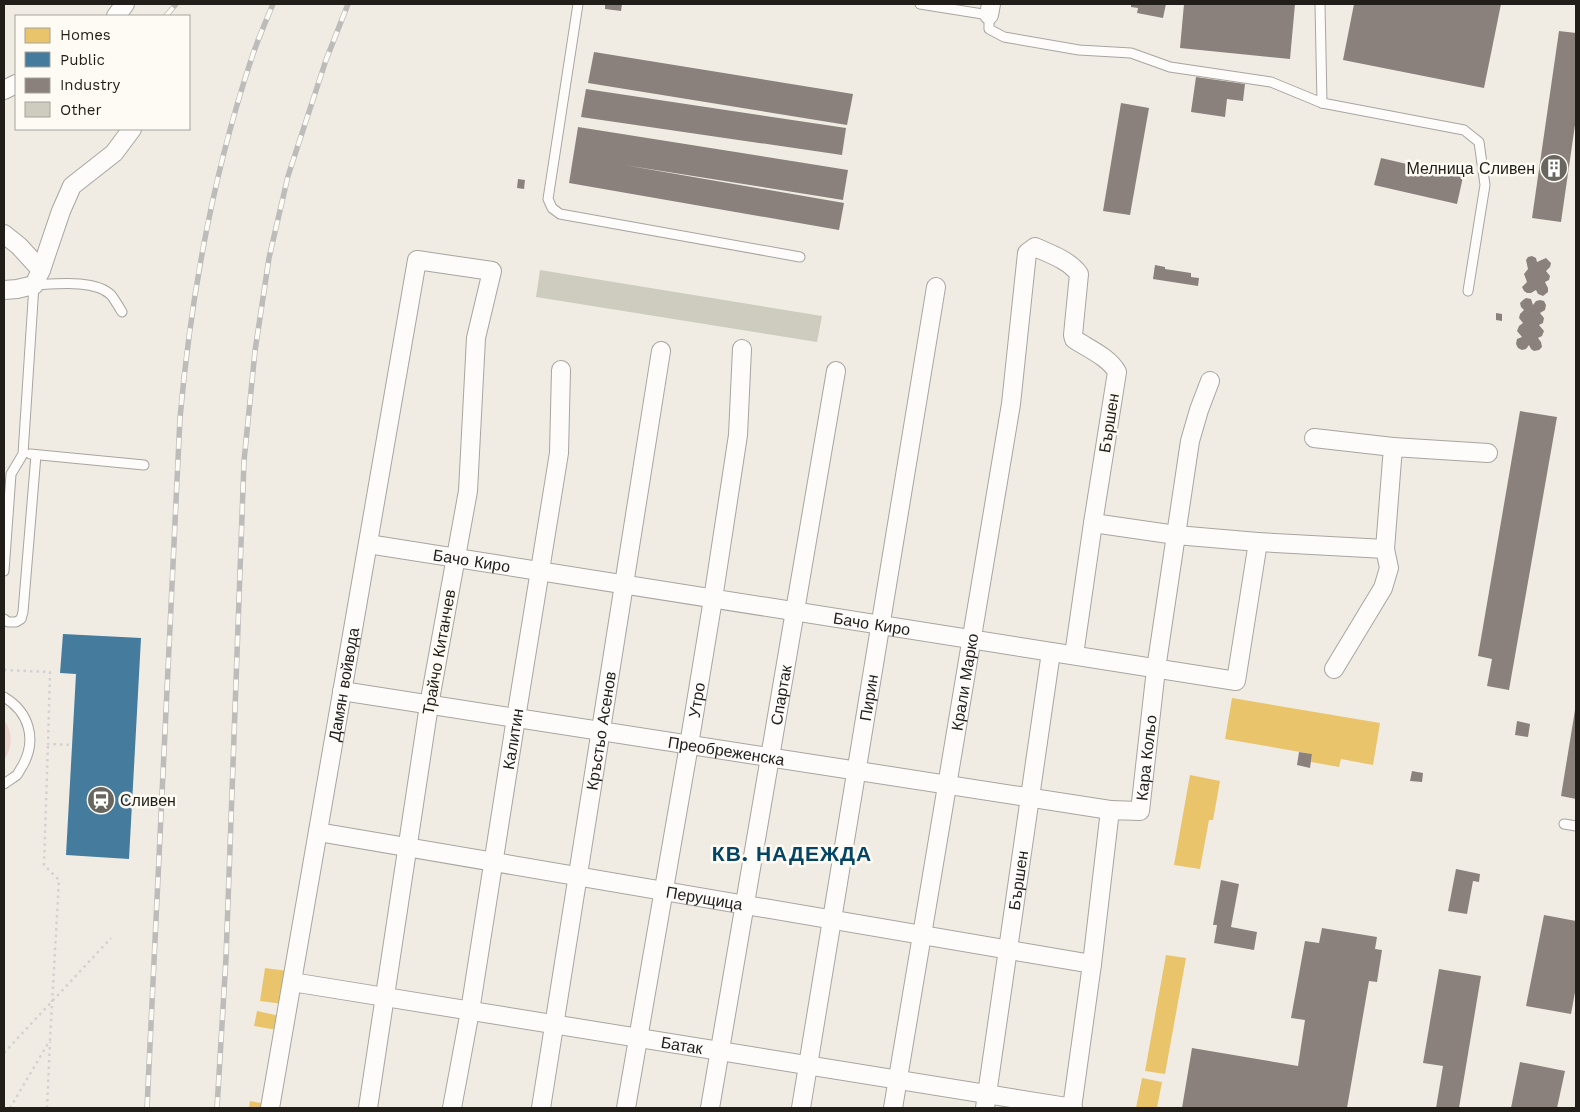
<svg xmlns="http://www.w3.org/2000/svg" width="1580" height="1112" font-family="'Work Sans',sans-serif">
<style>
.green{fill:#efd5d1}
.homes{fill:#e9c46a}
.public{fill:#457b9d}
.industry{fill:#8a817c}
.building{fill:#cdccbe}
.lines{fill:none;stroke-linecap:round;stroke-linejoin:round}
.lane-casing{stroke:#a8a59f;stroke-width:11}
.street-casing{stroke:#a8a59f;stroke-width:20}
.path{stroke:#d3d2d0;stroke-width:2.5;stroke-dasharray:2.5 4;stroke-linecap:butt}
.lane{stroke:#fdfcfb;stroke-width:9}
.street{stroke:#fdfcfb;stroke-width:18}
.rail-casing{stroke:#bdbcba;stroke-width:5.5}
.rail{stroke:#fefbf5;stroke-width:4;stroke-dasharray:11;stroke-linecap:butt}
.labels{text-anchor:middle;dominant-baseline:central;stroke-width:5;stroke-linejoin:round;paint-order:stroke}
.poi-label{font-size:16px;fill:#211e19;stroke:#fefbf5;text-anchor:end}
.street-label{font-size:16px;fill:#211e19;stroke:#fefbf5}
.district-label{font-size:21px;font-weight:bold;letter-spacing:1px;fill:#044464;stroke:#fefbf5}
</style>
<rect width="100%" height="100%" fill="#f0ece4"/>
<path class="green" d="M4,720C13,731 13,748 4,760Z"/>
<g class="homes">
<path d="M1232,698L1380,723L1373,765L1341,759L1339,767L1311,762L1312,754L1225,739Z"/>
<path d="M1190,775L1220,781L1213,820H1209L1200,869L1174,865Z"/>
<path d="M1166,955L1186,958L1165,1074L1145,1071Z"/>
<path d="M265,968L288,971L283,1004L260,1001Z"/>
<path d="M257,1011L280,1016L277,1030L254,1026Z"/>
<path d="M1142,1078L1162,1082L1157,1108H1136Z"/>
<path d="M250,1101L267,1104L266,1108H249Z"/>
</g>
<path class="public" d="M63,634L141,638L129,859L66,855L76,674L60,673Z"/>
<g class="industry">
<path d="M605,4H622L621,11L605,9Z"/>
<path d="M1131,4H1166L1163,18L1137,13L1138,8L1131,7Z"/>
<path d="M1184,4H1295L1290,59L1180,48Z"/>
<path d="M1354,4H1501L1484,88L1343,60Z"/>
<path d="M1559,31L1576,33V118L1561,222L1532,218Z"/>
<path d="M594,52L853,94L847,125L588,83Z"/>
<path d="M1196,77L1245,84L1243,101L1227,99L1225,117L1191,112Z"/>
<path d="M586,89L846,128L842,155L581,117Z"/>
<path d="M1121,103L1149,108L1130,215L1103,211Z"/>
<path d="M578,127L848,170L843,200L624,165L844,203L839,230L569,183Z"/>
<path d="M1381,158L1463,177L1457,204L1374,185Z"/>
<path d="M518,179L525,180L524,189L517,188Z"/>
<path d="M1532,256L1536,258L1537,262L1546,258L1551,263L1550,267L1546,271L1550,276L1549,280L1545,282L1548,288V292L1543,296L1538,294L1536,290L1531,293H1527L1524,291L1522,287L1527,282L1524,274L1528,269L1526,260L1528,257Z"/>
<path d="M1155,265L1165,267V269L1191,273V277L1199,278L1198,286L1153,279Z"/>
<path d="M1526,298L1531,299L1533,305L1536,301L1540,300L1544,301L1546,305L1545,310L1540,313L1544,318L1543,323L1539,325L1544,331L1542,336L1538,338L1541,342L1542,347L1539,350L1534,351L1531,349L1529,345L1526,349L1522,350L1518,348L1516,344L1517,339L1522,337L1517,331L1519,326L1523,323L1519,318L1520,314L1524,310L1521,307L1520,303L1523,300Z"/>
<path d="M1496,313L1502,314V321L1496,320Z"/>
<path d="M1520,411L1557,417L1509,690L1487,686L1492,659L1478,656Z"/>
<path d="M1575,710H1576V799L1561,796Z"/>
<path d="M1517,721L1530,724L1528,737L1515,735Z"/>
<path d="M1299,752L1312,754L1310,768L1297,765Z"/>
<path d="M1412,771L1423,773L1422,782L1410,781Z"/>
<path d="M1456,869L1480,874L1479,882L1473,881L1467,914L1448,911Z"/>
<path d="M1221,880L1239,884L1231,927L1257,932L1254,950L1214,943L1217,925H1213Z"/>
<path d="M1544,915L1576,921V987L1571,1014L1526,1006Z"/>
<path d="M1322,928L1377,937L1375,949L1382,950L1377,982L1369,981L1347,1108H1182L1192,1048L1298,1066L1305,1020L1291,1018L1305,941L1319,943Z"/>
<path d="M1439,969L1481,976L1459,1108H1436L1443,1066L1423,1063Z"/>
<path d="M1520,1062L1565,1071L1557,1108H1511Z"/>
</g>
<path class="building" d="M540,270L822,316L817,342L536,297Z"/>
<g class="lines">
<g class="lane-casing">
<g id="lane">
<path d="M578,4L548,199L552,208L560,214L800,257"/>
<path d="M920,4L989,15V29L1004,37L1079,50L1131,53L1170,67L1271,82L1322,103L1464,130L1479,142L1485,185L1468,291"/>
<path d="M1320,4L1322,103"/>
<path d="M30,454L144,465"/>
<path d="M4,571L11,474L23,454L34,285C55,284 95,279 111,295C115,300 119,307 122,312"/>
<path d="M4,619L8,622H16L21,619L23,612L36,455"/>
<path d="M4,697C29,712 37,739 23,765C21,768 19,772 17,775C13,778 8,781 4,784"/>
<path d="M1564,824L1576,826"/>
</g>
</g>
<g class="street-casing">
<g id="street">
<path d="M989,15L991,4"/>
<path d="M116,16L125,4"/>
<path d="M4,90L16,84"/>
<path d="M4,234L19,246L41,270"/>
<path d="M4,290L17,289L34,285L41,270L61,211L72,186L114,153L132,129"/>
<path d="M1314,438L1393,447"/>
<path d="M1093,523L1176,535L1258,542L1385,549L1389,568L1383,588L1334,669"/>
<path id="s1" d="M368,544L1236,681L1258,542"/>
<path d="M1385,549L1393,447L1488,453"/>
<path id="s2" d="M342,691L1110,810"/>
<path id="s3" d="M318,832L1092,964"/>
<path id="s4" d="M292,982L1073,1108"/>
<path id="s5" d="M270,1108L417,260L492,271L476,338L468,491L429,705L368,1108"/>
<path id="s6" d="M452,1108L470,1011L516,718L559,453L561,370"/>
<path id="s7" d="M541,1108L661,351"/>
<path id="s8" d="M626,1108L689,745L713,599L738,435L742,349"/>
<path id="s9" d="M710,1108L836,371"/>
<path id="s10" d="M801,1108L936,287"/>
<path id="s11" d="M893,1108L1011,404L1027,253L1035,247C1050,254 1069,260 1079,274L1073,335L1074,339C1087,348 1109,357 1117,372L1093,523L1074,655"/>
<path id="s12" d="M985,1108L1051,652"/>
<path id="s13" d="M1072,1108L1092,964L1110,810L1140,811L1156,669L1190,441L1199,410L1210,381"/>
</g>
</g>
<g class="path">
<path d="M4,670L50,672L48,744L72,745"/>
<path d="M4,1053L111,938"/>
<path d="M10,1108L50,1040L59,880L44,865L48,744"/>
<path d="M47,1108L50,1042"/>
</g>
<use href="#lane" class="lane"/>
<use href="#street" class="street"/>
<g class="rail-casing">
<g id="rail">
<path d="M166,16L176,4"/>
<path d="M147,1108L180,418C191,295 213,174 252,57C258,39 266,21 273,4"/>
<path d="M217,1108L226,958L244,461L255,351L269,258L288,176L326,60L348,4"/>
</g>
</g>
<use href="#rail" class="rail"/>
</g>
<defs>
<g id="building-disc" transform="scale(1.4375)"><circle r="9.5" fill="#696660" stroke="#fefbf5"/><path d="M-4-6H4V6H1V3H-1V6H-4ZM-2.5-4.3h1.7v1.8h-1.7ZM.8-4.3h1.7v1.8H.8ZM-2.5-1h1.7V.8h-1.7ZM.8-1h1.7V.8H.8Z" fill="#fff"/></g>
<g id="station-disc" transform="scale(1.4375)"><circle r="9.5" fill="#696660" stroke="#fefbf5"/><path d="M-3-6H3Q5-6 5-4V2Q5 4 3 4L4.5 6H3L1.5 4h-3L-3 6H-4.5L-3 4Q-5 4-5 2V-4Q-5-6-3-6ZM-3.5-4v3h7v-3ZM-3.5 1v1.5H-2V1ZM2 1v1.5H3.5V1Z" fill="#fff"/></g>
</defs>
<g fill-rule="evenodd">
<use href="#building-disc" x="1554" y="168"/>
<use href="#station-disc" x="101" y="800"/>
</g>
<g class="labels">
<g class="poi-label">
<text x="1535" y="168">Мелница Сливен</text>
<text x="120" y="800" text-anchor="start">Сливен</text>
</g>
<g class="street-label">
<text transform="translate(1109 423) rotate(-81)">Бършен</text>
<text stroke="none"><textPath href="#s1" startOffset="105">Бачо Киро</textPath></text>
<text stroke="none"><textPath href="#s1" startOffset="510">Бачо Киро</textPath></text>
<text transform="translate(439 652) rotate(-80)">Трайчо Китанчев</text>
<text stroke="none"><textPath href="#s11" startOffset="432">Крали Марко</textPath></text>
<text stroke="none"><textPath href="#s5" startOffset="430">Дамян войвода</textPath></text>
<text stroke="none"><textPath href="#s9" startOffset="419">Спартак</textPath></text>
<text stroke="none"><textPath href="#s10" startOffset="416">Пирин</textPath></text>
<text stroke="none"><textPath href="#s8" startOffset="414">Утро</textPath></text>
<text stroke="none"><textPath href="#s7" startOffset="382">Кръстьо Асенов</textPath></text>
<text stroke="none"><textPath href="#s6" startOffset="374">Калитин</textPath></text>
<text stroke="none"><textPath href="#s2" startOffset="389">Преобреженска</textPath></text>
<text stroke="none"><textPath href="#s13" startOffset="384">Кара Кольо</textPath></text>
<text stroke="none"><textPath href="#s12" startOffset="230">Бършен</textPath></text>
<text stroke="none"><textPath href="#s3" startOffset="392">Перущица</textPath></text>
<text stroke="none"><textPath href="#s4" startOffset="395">Батак</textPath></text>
</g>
<g class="district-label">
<text x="792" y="853">КВ. НАДЕЖДА</text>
</g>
</g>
<rect width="1580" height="1112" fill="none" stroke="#211e19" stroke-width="10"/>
<rect x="15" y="15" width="175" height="115" fill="#fefbf5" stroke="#a6a39d"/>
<rect x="25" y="28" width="25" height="15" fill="#e9c46a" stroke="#a6a39d"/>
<text x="60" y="40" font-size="15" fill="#211e19">Homes</text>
<rect x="25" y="52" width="25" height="15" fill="#457b9d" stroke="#a6a39d"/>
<text x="60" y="65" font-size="15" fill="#211e19">Public</text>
<rect x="25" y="78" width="25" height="15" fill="#8a817c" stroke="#a6a39d"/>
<text x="60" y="90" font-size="15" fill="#211e19">Industry</text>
<rect x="25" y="102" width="25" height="15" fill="#cdccbe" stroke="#a6a39d"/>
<text x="60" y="115" font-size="15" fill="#211e19">Other</text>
</svg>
